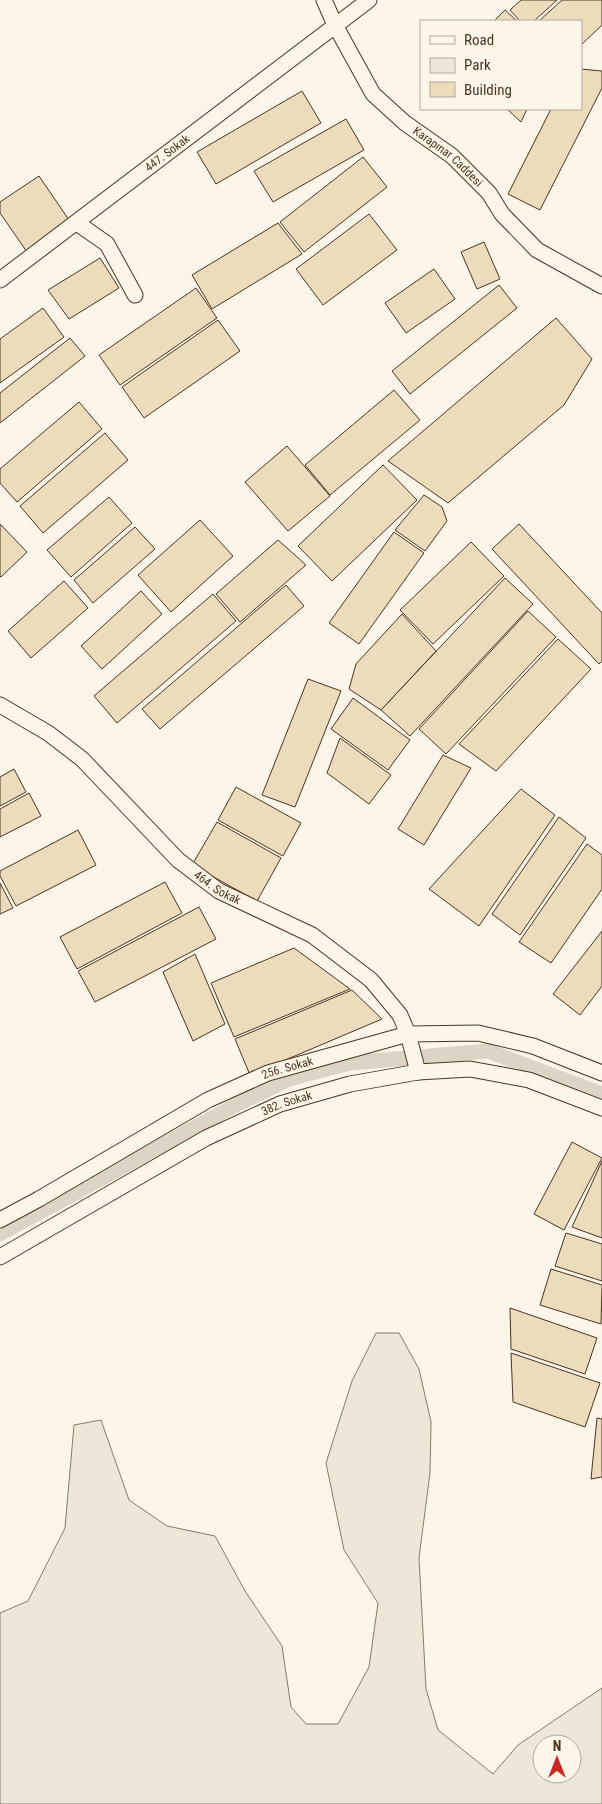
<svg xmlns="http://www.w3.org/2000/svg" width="602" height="1804" font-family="'Roboto Condensed',sans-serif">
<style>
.green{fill:#ede6d9;stroke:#887966;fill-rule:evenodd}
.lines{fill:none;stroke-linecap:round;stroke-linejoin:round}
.canal{stroke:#dcd4c6;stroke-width:15}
.building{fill:#ecdcbc;stroke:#4a3520}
.minor-casing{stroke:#4a3520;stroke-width:17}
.minor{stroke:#fbf6e9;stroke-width:15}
.labels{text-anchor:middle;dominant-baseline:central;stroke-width:4;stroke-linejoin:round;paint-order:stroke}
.street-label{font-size:12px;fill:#4a3520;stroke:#fbf6e9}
</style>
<rect width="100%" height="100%" fill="#fbf6e9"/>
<path class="green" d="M376,1333H399L419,1369L431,1422L430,1473L419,1558L426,1689L438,1730L493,1774L518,1745L602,1688V1804H0V1613L28,1601L65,1528L74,1425L101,1420L129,1500L167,1526L215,1536L245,1591L282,1646L291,1707L306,1724H338L369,1667L378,1603L344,1550L326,1463L352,1381ZM542,1744H572V1774H542Z"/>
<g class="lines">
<path class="canal" d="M0,1234L236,1105L289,1079L350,1063L488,1051L602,1094"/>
</g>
<g class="building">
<path d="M521,0H557L534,21H520L510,10Z"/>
<path d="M562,0H602V25L581,45V21H539Z"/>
<path d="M505,10L517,21H494Z"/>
<path d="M581,69L602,71V88L540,210L508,194L551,109H581Z"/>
<path d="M302,91L321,123L216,184L197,152Z"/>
<path d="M507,109H527L521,122Z"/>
<path d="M346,119L364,150L273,202L254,171Z"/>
<path d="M363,157L387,187L304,252L280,222Z"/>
<path d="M39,176L71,223L27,252L0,213V202Z"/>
<path d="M369,214L397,250L323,305L296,269Z"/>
<path d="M278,223L302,254L212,309L192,275Z"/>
<path d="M484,242L500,279L477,289L461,252Z"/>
<path d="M100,258L119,288L69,319L48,290Z"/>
<path d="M434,269L455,299L406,333L385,303Z"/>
<path d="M499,285L517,308L410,394L392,371Z"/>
<path d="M196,288L217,318L120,385L99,355Z"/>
<path d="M43,308L64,337L0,383V339Z"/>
<path d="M556,318L592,359L564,405L448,503L388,461Z"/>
<path d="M218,320L240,351L144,418L122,387Z"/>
<path d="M70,338L85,356L0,423V393Z"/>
<path d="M394,390L420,420L330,495L305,465Z"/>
<path d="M79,402L102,429L17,502L0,483V469Z"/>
<path d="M105,433L128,460L43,533L20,506Z"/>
<path d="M287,446L330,496L288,531L245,482Z"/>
<path d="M383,465L417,500L332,581L298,546Z"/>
<path d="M424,495L442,507L447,521L425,551L395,530Z"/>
<path d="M109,497L132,523L71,577L47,550Z"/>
<path d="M200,520L233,556L171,612L138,575Z"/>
<path d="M0,524L27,552L1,577L0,576Z"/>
<path d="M519,524L602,613V661L599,664L492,549Z"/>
<path d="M135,527L155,549L93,603L74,580Z"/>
<path d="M394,532L424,553L359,644L329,623Z"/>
<path d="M278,540L306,565L240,622L216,594Z"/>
<path d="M471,542L504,576L433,644L400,610Z"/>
<path d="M505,578L533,604L410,736L381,710Z"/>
<path d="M64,581L88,608L31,658L8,631Z"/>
<path d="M286,585L304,606L160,729L142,709Z"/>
<path d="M141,591L162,614L102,669L81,646Z"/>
<path d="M213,594L236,621L117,723L94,696Z"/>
<path d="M528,611L556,637L446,754L419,729Z"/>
<path d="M402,614L436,651L381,710L349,689L356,664Z"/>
<path d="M558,639L591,669L496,771L459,744Z"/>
<path d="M308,679L341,691L295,807L262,795Z"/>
<path d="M353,698L410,740L388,770L331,729Z"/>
<path d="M340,738L391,775L369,804L327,773Z"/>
<path d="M443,755L471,768L424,845L398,829Z"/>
<path d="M14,769L26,792L0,806V777Z"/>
<path d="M236,787L301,823L283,856L218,820Z"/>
<path d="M521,789L555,815L479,926L429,889Z"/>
<path d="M29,793L41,816L0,837V809Z"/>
<path d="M559,817L586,838L520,935L492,914Z"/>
<path d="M217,822L281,858L257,901L192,865Z"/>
<path d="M78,830L96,865L16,906L0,876V871Z"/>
<path d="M587,844L602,855V889L551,963L519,942Z"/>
<path d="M165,882L182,913L77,969L60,937Z"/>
<path d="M0,883L13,908L0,914Z"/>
<path d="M199,907L216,939L95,1002L78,971Z"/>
<path d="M602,931V986L580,1015L553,994Z"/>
<path d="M294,948L350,989L234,1037L211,983Z"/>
<path d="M195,954L225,1024L193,1041L163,972Z"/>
<path d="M352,990L382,1019L250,1075L235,1039Z"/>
<path d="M572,1142L602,1158L564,1230L534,1214Z"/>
<path d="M602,1161V1238L572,1227Z"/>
<path d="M566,1233L602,1244V1281L555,1266Z"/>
<path d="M551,1269L602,1285L601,1324L540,1305Z"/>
<path d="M510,1308L597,1338L585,1374L511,1349Z"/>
<path d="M511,1353L600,1383L585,1427L513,1402Z"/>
<path d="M597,1418L602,1419V1477L591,1479Z"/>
</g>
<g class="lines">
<g class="minor-casing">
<g id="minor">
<path id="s1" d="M324,0L335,25L373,94L405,123L452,156L489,193L502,214L537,250L602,286"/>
<path d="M77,223L107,244L135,295"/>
<path id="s2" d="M0,280L369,0"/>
<path id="s3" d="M0,705L48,733L82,759L178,860L219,891L312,935L371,980L400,1015L408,1034L418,1072"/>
<path id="s4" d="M0,1220L39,1199L208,1100L268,1073L408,1034L478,1033L533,1046L602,1073"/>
<path id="s5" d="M0,1257L206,1138L280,1104L350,1084L418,1072L470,1069L529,1080L602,1108"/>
</g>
</g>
<use href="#minor" class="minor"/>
</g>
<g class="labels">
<g class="street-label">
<text stroke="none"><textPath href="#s2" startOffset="210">447. Sokak</textPath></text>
<text stroke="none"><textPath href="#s1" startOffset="204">Karapınar Caddesi</textPath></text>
<text stroke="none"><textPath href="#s3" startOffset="286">464. Sokak</textPath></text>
<text stroke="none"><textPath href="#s4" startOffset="326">256. Sokak</textPath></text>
<text stroke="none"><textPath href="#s5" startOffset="326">382. Sokak</textPath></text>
</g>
</g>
<rect x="420" y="20" width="162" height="90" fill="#fbf6e9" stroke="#b4a999"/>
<rect x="430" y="36" width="25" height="8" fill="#fbf6e9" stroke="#b4a999"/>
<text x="464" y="45" font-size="15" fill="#4a3520">Road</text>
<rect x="430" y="58" width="25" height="15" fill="#ede6d9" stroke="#b4a999"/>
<text x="464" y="70" font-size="15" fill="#4a3520">Park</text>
<rect x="430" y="82" width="25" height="15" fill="#ecdcbc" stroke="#b4a999"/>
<text x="464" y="95" font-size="15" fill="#4a3520">Building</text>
<g transform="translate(557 1759)"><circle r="24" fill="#fbf6e9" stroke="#b4a999"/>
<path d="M0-4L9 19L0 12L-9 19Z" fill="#c62828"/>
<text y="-8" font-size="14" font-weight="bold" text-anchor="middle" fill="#4a3520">N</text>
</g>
</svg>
